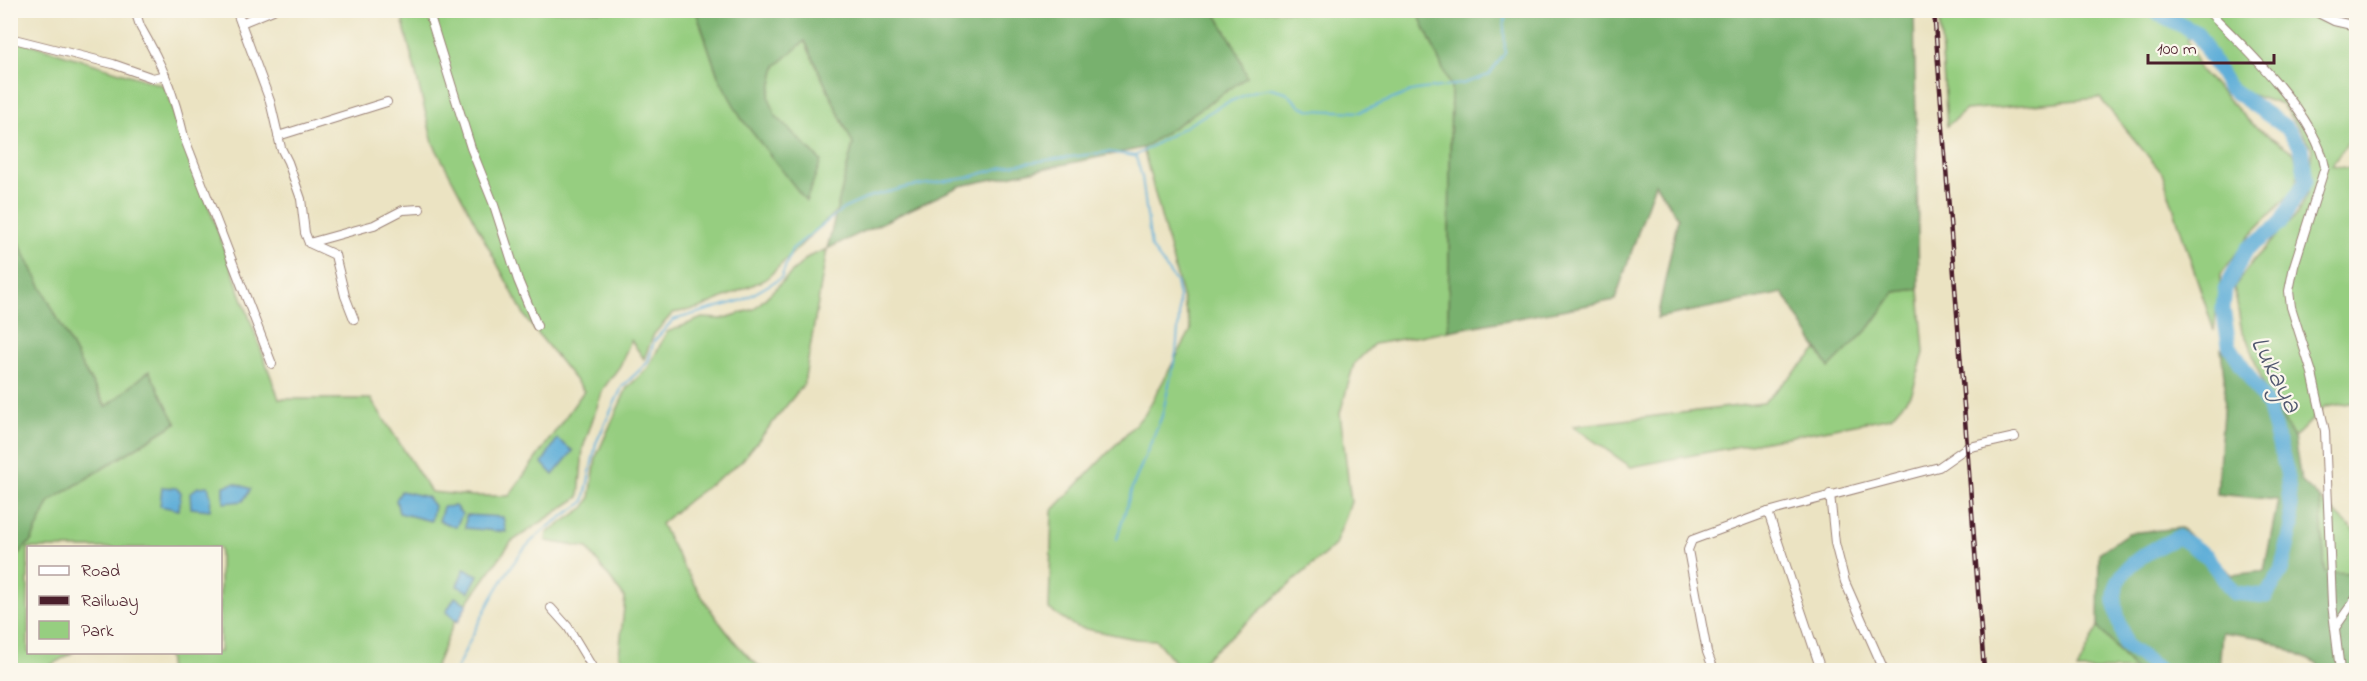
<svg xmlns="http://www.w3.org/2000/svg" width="2367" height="681" font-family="'Indie Flower',sans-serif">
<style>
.green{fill:#96ce80;stroke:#707656;stroke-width:1.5}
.forest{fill:#78b16e;stroke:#61684c;stroke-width:1.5}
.water{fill:#5eaed8;stroke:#546682;stroke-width:1.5}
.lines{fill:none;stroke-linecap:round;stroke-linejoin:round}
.stream{stroke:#5eaed8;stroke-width:2}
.river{stroke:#5eaed8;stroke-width:15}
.street-casing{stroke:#9a8176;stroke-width:10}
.street{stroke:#fff;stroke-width:8}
.rail-casing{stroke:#4a1f2b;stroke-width:4.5}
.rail{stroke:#fbf7ec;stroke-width:2;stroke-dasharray:7;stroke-linecap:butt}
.labels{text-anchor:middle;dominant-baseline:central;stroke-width:4.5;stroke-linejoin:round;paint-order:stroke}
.water-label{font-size:27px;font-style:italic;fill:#525870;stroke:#fbf7ec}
</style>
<rect width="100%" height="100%" fill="#fbf7ec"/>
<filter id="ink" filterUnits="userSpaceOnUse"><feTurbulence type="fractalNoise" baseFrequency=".0167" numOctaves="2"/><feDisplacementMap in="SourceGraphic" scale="12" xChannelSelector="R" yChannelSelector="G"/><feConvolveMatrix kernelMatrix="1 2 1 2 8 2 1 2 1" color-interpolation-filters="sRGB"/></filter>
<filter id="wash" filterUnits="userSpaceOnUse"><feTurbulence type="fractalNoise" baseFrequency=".008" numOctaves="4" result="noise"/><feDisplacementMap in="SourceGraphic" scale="24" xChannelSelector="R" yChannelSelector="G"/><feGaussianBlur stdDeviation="1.35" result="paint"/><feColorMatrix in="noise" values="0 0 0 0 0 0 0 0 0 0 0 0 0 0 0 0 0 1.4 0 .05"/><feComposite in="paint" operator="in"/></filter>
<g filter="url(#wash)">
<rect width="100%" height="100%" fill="#ebe3c2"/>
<g class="green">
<path d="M406,11H696L718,76L821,161L774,115L769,97L776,66L804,40L853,144L837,210L766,279L700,308L673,313L654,334L644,359L631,340L620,366L603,389L583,448L579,497L511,542L456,618L434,670H168L169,660L166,653L220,652V548H28V652L72,653L42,670H11V562L31,541L50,501L176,423L107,407L83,368L11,228V38L165,86L279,399H371L431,492L473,496H509L584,391L527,320L433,143L403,22Z"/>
<path d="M1214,11H1417L1451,87L1448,331L1374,344L1354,364L1340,413L1351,502L1335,545L1192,670H1181L1156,640L1136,639L1076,627L1049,609L1052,511L1145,414L1191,330L1143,148L1247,77Z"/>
<path d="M1939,11H2302L2334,26L2356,30V131L2332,165L2356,170V230L2351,288L2356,299V402L2325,407L2294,438L2265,389L2247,339L2242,332L2234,287L2253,261L2297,214L2308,191L2312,147L2282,105L2237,90L2201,32L2187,39L2200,70L2252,124L2294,153L2299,171L2294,190L2251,234L2221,274L2214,331L2162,173L2100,98L1966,110L1947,126Z"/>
<path d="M2323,11H2356V22L2334,16Z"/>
<path d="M827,249L804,384L741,462L689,500L661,524C684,570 724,640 764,670H630L619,655L625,598L587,548L546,541L547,533L585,507L590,498L596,457L627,388L648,368L667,332L702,318L722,319L754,309L808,257Z"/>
<path d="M1919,289L1924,353L1912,393L1891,417L1631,467L1573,426L1763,403L1817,350L1829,367L1870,327L1895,292Z"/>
<path d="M2320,499L2356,532V573H2325Z"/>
<path d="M2098,627L2135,670H2077Z"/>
</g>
<g class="forest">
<path d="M696,11H1214L1236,48L1247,77L1143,148L960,186L827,249L853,144L805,41L776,66L769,97L775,115L821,161L806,201L741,118L718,76Z"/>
<path d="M1417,11H1914L1919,289L1895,292L1870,327L1829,368L1783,293L1657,318L1678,218L1655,183L1615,300L1448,331L1451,87Z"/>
<path d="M11,228L83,368L106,407L149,371L176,423L50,501L31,541L11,562Z"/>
<path d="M2221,349L2265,389L2294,438L2301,481L2320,499L2325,572L2356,573V670H2324L2315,663L2263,638L2222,632L2219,670H2135L2098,627L2099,553L2128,533L2181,528L2232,575L2264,571L2278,500L2217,494L2225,385Z"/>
</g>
<g class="water">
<path d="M557,439L573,451L553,475L542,463Z"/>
<path d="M234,483L251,489L243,501L224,503V486Z"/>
<path d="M208,486L211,497L210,510L191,508L190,493L198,487Z"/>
<path d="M162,487L176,488L181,492L179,510L160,506Z"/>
<path d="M401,491L427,497L434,506L431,521L399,513L396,500Z"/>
<path d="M455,506L462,514L456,527L439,521L443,507Z"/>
<path d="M466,515L503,517L506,532L465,528Z"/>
<path d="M464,569L478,575L469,592L457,586Z"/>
<path d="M455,597L467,604L458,622L446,612Z"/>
</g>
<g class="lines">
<g class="stream">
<path d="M1910,10H1924"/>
<path d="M1117,539L1132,488L1162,416L1176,353L1179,318V297L1176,282L1151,247L1142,177L1136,157"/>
<path d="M456,670C474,631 494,589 520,554C537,532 562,517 584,502L596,443L622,387L648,362L654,341L673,320L743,300L781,278L792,249L843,209L872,196L908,187L967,178L1010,165L1108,152L1135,156L1222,105L1254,91L1271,88L1286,92L1299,105L1311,110L1360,112L1416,90L1462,84L1489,75L1505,53L1504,25L1507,10"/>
</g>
<path class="river" d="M2151,10L2197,33L2228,87L2287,128L2301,147L2306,180L2279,225L2247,249L2225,289L2223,309L2229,345L2268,406L2287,472L2292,527L2281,571L2266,596L2234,593L2207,556L2178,537C2154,548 2118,565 2115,594C2113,609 2122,630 2125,645L2160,670"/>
</g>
</g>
<g filter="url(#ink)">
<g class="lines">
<g class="street-casing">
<g id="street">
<path d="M134,10C138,16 138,22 141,28C163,66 174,94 184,137L272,364"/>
<path d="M236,10L270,101L281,148L288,162L301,199L305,233L309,243L335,255L345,296L354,319"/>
<path d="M428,10L471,148L494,205L518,280L537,326"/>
<path d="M2207,10C2244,46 2316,115 2325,167L2294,266L2289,291L2291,307L2312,373L2325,431L2332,604L2340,670"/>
<path d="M2312,10L2334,21L2356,26"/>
<path d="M241,23L273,10"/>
<path d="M10,38L113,64L153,78L165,75"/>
<path d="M278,136L387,102"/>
<path d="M309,243L374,225L403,210L420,209"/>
<path d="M1830,494L1835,543L1845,582L1884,670"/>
<path d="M1768,512L1821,670"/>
<path d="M551,608L568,627L594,670"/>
<path d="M2335,628L2356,598"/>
<path d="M1714,670L1707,652L1688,550L1692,540L1768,512L1939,467L1966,448L2015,437"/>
</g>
</g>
<use href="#street" class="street"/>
<g class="rail-casing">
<path id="rail" d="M1934,10L1984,670"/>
</g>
<use href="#rail" class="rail"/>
</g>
</g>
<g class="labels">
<g class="water-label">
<text transform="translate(2275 375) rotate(63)">Lukaya</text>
</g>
</g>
<rect width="2367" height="681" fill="none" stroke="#fbf7ec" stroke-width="36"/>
<rect x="27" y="546" width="195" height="108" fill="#fbf7ec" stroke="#b4a19f" stroke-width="1.5"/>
<rect x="39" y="566" width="30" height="9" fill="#ffffff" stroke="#b4a19f" stroke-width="1.5"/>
<text x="81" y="576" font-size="18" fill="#4a1f2b">Road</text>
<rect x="39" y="596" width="30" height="9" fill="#4a1f2b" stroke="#b4a19f" stroke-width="1.5"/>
<text x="81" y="606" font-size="18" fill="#4a1f2b">Railway</text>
<rect x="39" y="621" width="30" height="18" fill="#96ce80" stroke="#b4a19f" stroke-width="1.5"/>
<text x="81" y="636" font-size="18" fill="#4a1f2b">Park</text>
<path d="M2148 54v9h126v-9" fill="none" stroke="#4a1f2b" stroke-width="3"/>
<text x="2157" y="54" font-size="18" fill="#4a1f2b" stroke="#fbf7ec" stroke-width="4.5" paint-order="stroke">100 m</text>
</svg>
